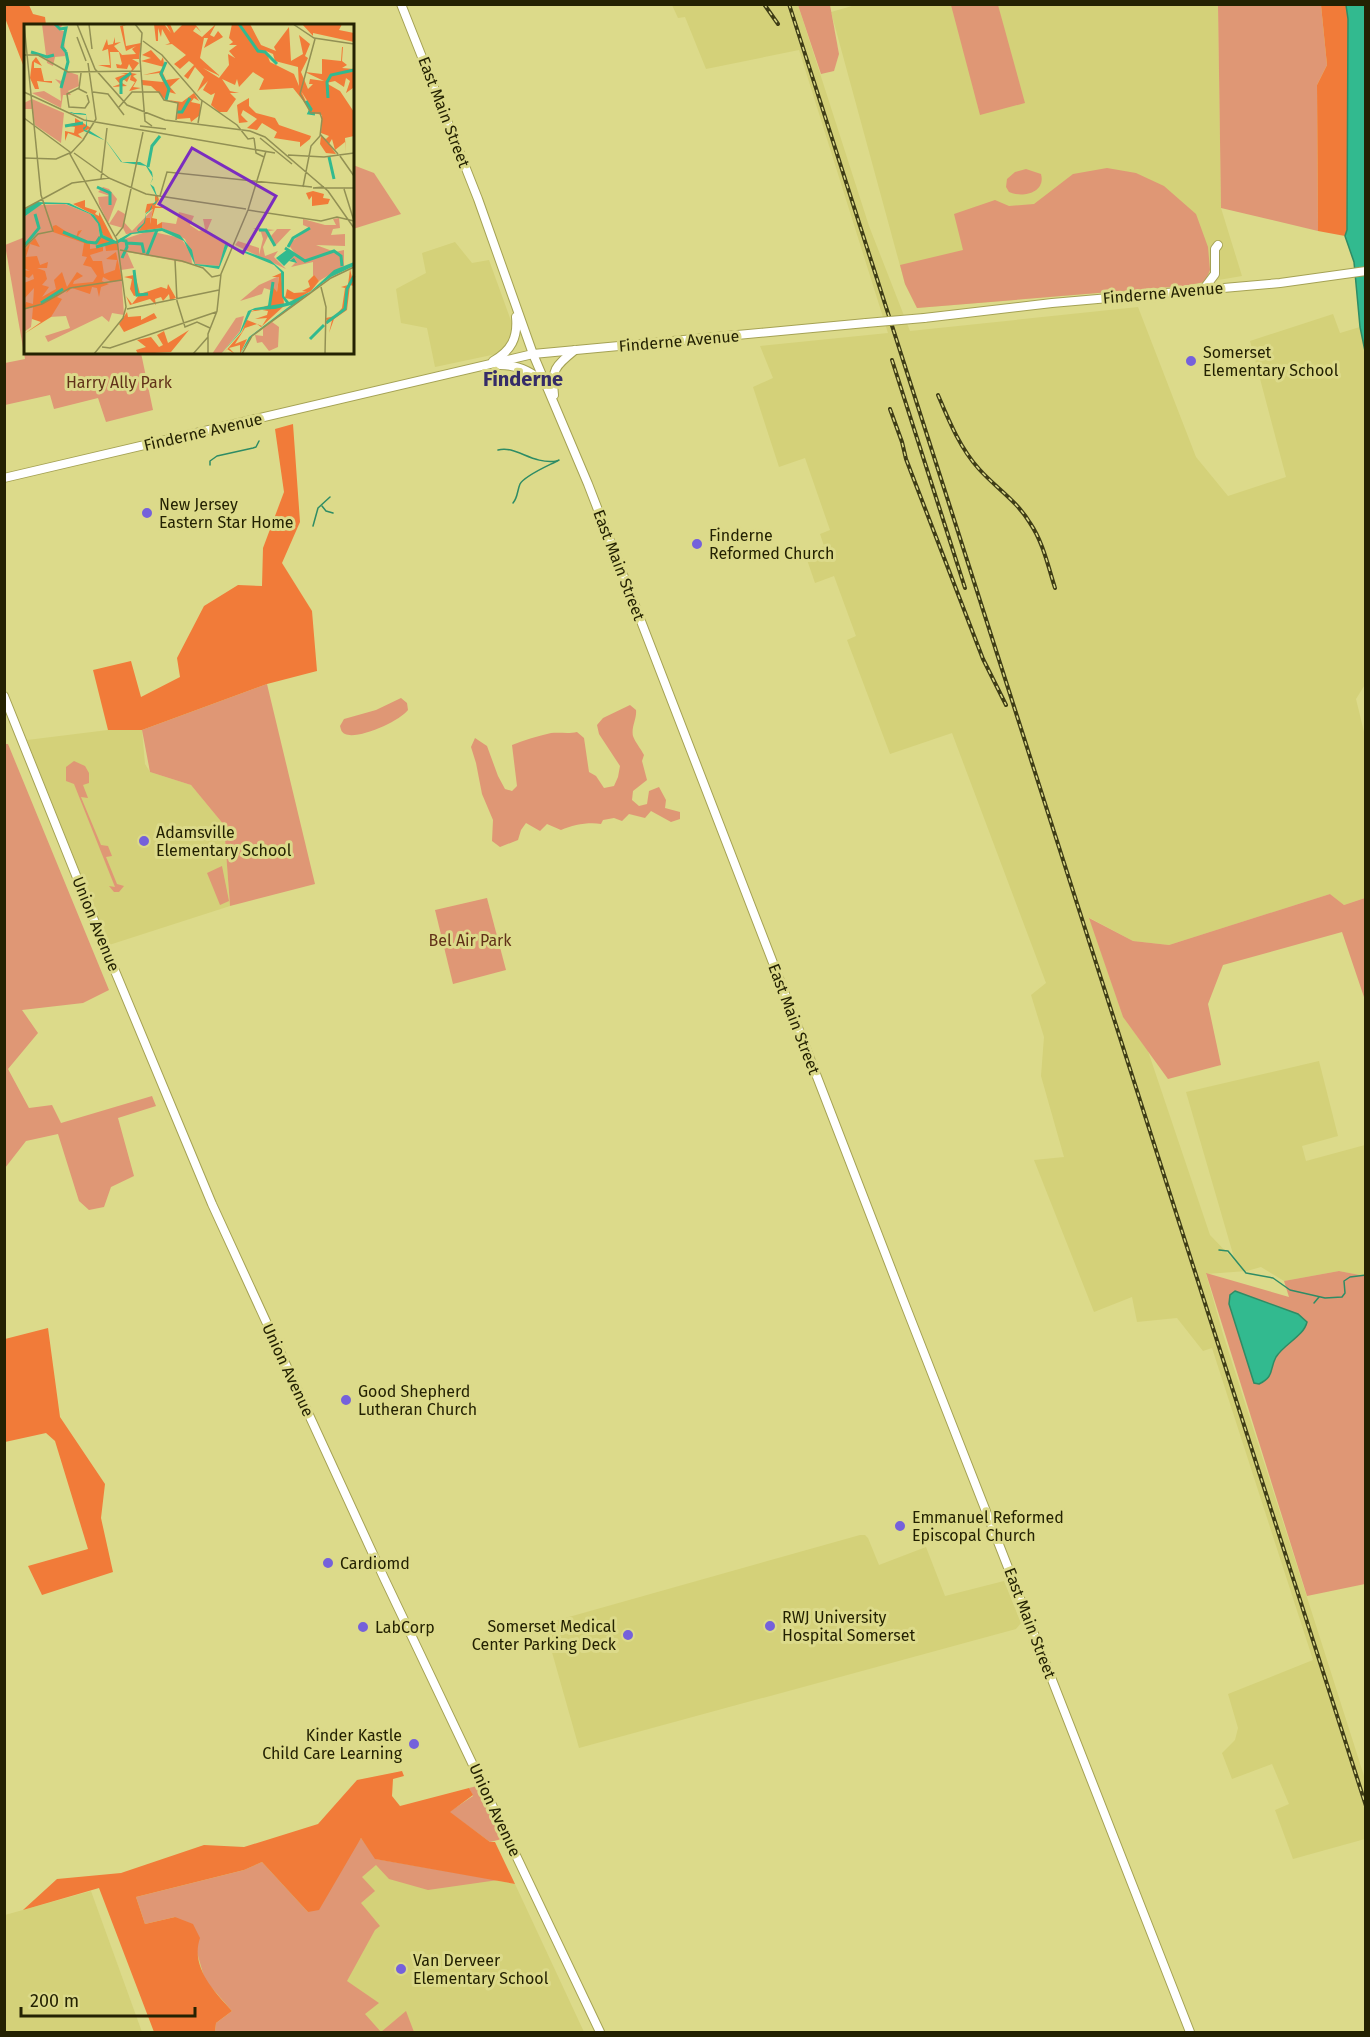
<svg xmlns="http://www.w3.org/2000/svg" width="1370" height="2037" font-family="'Fira Sans',sans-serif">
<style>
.built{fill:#d4d179}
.green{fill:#df9775}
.forest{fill:#f17b39}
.water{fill:#32ba8f;stroke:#2e8c65;stroke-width:1.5}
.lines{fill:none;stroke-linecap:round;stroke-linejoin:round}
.stream{stroke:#2e8c65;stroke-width:1.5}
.secondary-casing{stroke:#a5a254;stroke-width:10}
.secondary{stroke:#fff;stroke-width:8}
.rail-casing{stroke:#3f3d16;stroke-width:4}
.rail{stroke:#dcda8a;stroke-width:1.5;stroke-dasharray:4.5;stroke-linecap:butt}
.secondary-bridge-casing{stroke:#a5a254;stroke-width:10;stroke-linecap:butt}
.secondary-bridge{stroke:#fff;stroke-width:8}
.poi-dot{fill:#7561db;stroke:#dcda8a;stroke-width:2}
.labels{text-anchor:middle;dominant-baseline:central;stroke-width:6;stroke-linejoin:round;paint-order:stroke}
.street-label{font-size:16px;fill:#242202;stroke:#dcda8a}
.poi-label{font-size:16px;fill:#242202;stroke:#dcda8a;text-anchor:start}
.park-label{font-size:16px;fill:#613219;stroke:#dcda8a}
.quarter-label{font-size:20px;font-weight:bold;fill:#352c68;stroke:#dcda8a}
.inset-river{fill:none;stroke:#32ba8f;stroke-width:3}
.inset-road{fill:none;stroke:#929054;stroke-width:1.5}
.view{fill:#7b2cbf;fill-opacity:0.15;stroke:#7b2cbf;stroke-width:3}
.inset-edge{fill:none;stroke:#242202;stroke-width:3}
</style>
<rect width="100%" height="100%" fill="#dcda8a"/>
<g class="built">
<path d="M859,4L1218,5L1221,208L1242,276L1183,286L917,308L905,284L831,12Z"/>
<path d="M672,5H798L869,226L910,331L1138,307L1196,457L1228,496L1286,477L1250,341L1333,314L1340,333L1360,327L1366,351V683L1356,699L1365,736V898L1344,905L1330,894L1169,945L1133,941L1090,918L1123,1017L1148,1051L1210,1235L1235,1261L1186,1092L1319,1061L1338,1136L1302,1146L1306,1161L1365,1145V1276L1339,1271L1284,1281L1261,1267L1247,1271L1206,1274L1223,1334L1365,1779V1839L1293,1859L1275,1810L1289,1804L1272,1764L1232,1779L1222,1753L1235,1740L1238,1728L1228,1694L1313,1660L1212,1348L1203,1351L1177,1318L1137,1322L1132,1297L1094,1312L1034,1160L1064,1157L1041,1076L1044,1037L1031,995L1046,983L952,733L890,754L847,640L856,636L834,576L815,583L805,554L824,546L820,534L830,530L805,458L779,467L753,387L773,378L760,346L888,333L799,50L706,69L685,17L678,18Z"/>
<path d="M455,242L472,263L489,260L514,329L501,353L435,367L427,328L401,323L396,289L426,273L422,253Z"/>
<path d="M108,730H142L145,764L150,772L191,785L224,825L230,906L109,945L27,740Z"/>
<path d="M860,1535H865L868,1538L879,1565L926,1547L945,1596L1004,1581L1021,1623L1016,1629L579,1748L544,1624Z"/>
<path d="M361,1838L376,1859L515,1884L584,2032H215L232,2011L205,1980L175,1917L244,1870L262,1862L308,1912Z"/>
<path d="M91,1891L142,2032H5V1915Z"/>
</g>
<g class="green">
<path d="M798,5H830L839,54L834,71L821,74Z"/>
<path d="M951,5H998L1025,103L980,115Z"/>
<path d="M1218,5H1321L1327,65L1317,85L1318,231L1221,208Z"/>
<path d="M353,165L374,173L401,214L353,229Z"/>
<path d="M1107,168L1136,173L1164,186L1196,214L1208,247L1210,270L1205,282L1183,286L917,308L905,284L900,265L963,250L954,214L995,200L1009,206L1034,204L1073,174Z"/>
<path d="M1026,169L1041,174C1046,193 1022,198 1009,192L1006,187L1007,179L1015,172Z"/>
<path d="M25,237L26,352L141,353L153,410L106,422L98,398L54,409L50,395L5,405V363L25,359L5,245Z"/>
<path d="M267,684L315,884L230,906L224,825L191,785L150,772L142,730Z"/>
<path d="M401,698L407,703L408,710C400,721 358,740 345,734C341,732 341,729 340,726L344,719L376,710Z"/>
<path d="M630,705L636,710C637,719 631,727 633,736C635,742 641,749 644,755L642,761L647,780L633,791L632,800L639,806L647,804L649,791L659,787L666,800L665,808L680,812V819L671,822L651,811L645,818L629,814L622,821L614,818L603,820L601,824C588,822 573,825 561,830L547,824L540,831L526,823L521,830L518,840L500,847L492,841L493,820L482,794L476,763L471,747L475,738L487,746L498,776L505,789L512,791L517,786L512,745C524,740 538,736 551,733C560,732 568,734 577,732L584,738L589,772L596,776L604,788L614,786L618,777L620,766L599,734L597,725L603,718Z"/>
<path d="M5,744H8L109,990L83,1003L22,1010L38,1033L8,1069L29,1108L52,1105L61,1123L152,1096L156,1106L118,1118L134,1176L111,1187L104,1207L89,1210L79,1201L58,1134L26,1141L5,1168Z"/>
<path d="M74,761L85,766L89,773V783L83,785L88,798L81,797L101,845L108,846L112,856L106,857L117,884L124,886L119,892H114L109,886L115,887L74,784L66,781V767Z"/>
<path d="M222,866L229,901L220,905L207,873Z"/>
<path d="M1330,894L1344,905L1365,898V1000L1342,932L1223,965L1208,1004L1221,1065L1168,1079L1123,1017L1089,918L1133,941L1169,945Z"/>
<path d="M487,898L506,970L453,984L435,910Z"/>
<path d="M1339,1271L1365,1276V1584L1307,1596L1206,1273L1289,1297L1284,1281Z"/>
<path d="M477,1786L502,1839L490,1842L449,1812L473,1796L469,1788Z"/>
<path d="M361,1838L376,1859L498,1880L428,1890L389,1879L376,1865L362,1877L375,1891L361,1903L380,1926L375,1930L347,1981L379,2003L365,2014L381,2032L406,2011L414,2032H215L216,2023L232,2011L205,1980L196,1949L175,1917L145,1924L136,1897L244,1870L262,1862L308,1912Z"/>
</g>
<g class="forest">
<path d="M5,4L29,5L33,14L45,17L46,25L26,26L25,70L5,18Z"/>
<path d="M1321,5H1346L1348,19L1347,230L1345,236L1318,231L1317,85L1327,65Z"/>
<path d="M293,424L300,522L282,563L312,611L317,671L267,684L142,730H108L93,670L131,661L141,697L180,677L177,658L204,606L238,585L262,586L263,548L284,492L275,429Z"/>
<path d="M48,1328L60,1417L105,1484L101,1518L113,1572L42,1595L28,1566L88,1549L55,1441L46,1433L5,1442V1339Z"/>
<path d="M402,1771L404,1776L393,1779L392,1796L400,1806L469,1788L473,1795L450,1812L490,1842H495L515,1884L375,1859L361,1838L319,1910L308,1912L262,1862L244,1870L136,1897L145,1924L175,1917L193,1924L200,1938C190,1967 214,1991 232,2011L216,2023L215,2032H154L99,1888L23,1910L57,1879L121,1873L204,1845L244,1847L318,1824L357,1780Z"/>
</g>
<g class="water">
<path d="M1346,5H1365V351L1360,327L1354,262L1345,236L1347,230L1348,19Z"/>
<path d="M1235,1291L1298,1314L1307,1322C1304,1336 1284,1344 1276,1357C1269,1370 1275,1376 1259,1384L1254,1383L1229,1304L1230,1295Z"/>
</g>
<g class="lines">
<g class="stream">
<path d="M498,450C516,445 532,465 557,461"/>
<path d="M210,465V461L217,456L253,448L256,447L259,441"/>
<path d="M513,503C518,497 517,491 520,484C525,475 550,465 559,460"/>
<path d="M322,506L326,511L333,513"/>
<path d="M313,526L318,508L330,497"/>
<path d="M1219,1250L1228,1251L1246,1273L1273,1278L1290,1290L1325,1298L1342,1297L1345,1293L1344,1281L1350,1277L1366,1275"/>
<path d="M1314,1303L1319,1297"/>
</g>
<g class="secondary-casing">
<g id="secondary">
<path d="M401,4L478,199L533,354L588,484L904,1302L1190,2032"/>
<path d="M1203,290L1215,274V249L1218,245"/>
<path d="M924,318L1052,303L1280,283L1366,271"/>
<path d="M493,361C511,351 518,338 516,317"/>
<path d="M500,365C517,365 531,370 543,383"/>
<path d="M554,395C551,370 555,366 575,350"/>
<path d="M4,478L533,354L866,323"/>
<path d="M4,696L100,935L212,1204L384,1578L600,2032"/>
</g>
</g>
<use href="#secondary" class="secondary"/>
<g class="rail-casing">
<g id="rail">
<path d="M764,4L778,24"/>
<path d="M789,4L1366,1806"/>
<path d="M892,360L965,588"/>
<path d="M938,395C949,421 960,448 979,469C996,488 1017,501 1030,523C1043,542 1048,566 1055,588"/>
<path d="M890,409L902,442L906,459L983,659L1006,705"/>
</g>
</g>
<use href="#rail" class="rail"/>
<g class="secondary-bridge-casing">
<path id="secondary-bridge" d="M866,323L924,318"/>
</g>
<use href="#secondary-bridge" class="secondary-bridge"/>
</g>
<g class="poi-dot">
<circle cx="1191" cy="361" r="6"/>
<circle cx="147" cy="513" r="6"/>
<circle cx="697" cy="544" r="6"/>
<circle cx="144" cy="841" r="6"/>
<circle cx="346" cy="1400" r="6"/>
<circle cx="900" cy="1526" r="6"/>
<circle cx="328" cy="1563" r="6"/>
<circle cx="770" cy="1626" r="6"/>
<circle cx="363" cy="1627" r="6"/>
<circle cx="628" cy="1635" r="6"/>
<circle cx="414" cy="1744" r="6"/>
<circle cx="401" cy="1969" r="6"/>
</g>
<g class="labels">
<g class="street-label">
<text transform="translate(444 112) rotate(69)">East Main Street</text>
<text transform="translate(1163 293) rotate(-5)">Finderne Avenue</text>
<text transform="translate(679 341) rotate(-5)">Finderne Avenue</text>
<text transform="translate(203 432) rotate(-13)">Finderne Avenue</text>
<text transform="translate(619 565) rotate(69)">East Main Street</text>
<text transform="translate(96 924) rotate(68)">Union Avenue</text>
<text transform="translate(794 1019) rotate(69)">East Main Street</text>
<text transform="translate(288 1370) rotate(65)">Union Avenue</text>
<text transform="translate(1030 1623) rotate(69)">East Main Street</text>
<text transform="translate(495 1810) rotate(65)">Union Avenue</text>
</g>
<g class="poi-label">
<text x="1203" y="352">Somerset<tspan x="1203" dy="18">Elementary School</tspan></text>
<text x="159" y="504">New Jersey<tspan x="159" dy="18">Eastern Star Home</tspan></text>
<text x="709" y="535">Finderne<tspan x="709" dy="18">Reformed Church</tspan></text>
<text x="156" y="832">Adamsville<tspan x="156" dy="18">Elementary School</tspan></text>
<text x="358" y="1391">Good Shepherd<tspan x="358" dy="18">Lutheran Church</tspan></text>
<text x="912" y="1517">Emmanuel Reformed<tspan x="912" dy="18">Episcopal Church</tspan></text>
<text x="340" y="1563">Cardiomd</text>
<text x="782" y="1617">RWJ University<tspan x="782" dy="18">Hospital Somerset</tspan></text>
<text x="616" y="1626" text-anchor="end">Somerset Medical<tspan x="616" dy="18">Center Parking Deck</tspan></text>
<text x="375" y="1627">LabCorp</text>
<text x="402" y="1735" text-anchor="end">Kinder Kastle<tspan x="402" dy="18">Child Care Learning</tspan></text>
<text x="413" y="1960">Van Derveer<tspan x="413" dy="18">Elementary School</tspan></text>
</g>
<g class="park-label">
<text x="119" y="382">Harry Ally Park</text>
<text x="470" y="940">Bel Air Park</text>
</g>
<g class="quarter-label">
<text x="523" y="379">Finderne</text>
</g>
</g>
<g transform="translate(24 24)">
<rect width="330" height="330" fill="#dcda8a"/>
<path d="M18,0H39L35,6L40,7L41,32L31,33L29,42L23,39ZM42,47L54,51L55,62L44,67L47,71H39L37,84L8,69L20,67L37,77L36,60L31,55L37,57ZM8,75L40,89L37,119L11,101L8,85H0V79ZM79,163L85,165L93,175L84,199L75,180L74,173L86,172L74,168ZM41,180L66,190L74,200L76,213L88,219L125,207L157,214L167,229L168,240L103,228L110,244L97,246L100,291L88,289L85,298L78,292L24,318L21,312L46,304L42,292L8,294L7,303L0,308V193L16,181ZM129,185L126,200L120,199L114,209L102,210L99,204L85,200L94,186L101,190L100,198L108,207ZM155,188L170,192L166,201L175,207L181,205L179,195H188L182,209L201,220L196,242L171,240L161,215L138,204V198L152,200ZM315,194L316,204L309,205L307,211L321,210V222L292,221L311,228L320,226V242L295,257L289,251V238L267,243L272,238L265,234L272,231L264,220L286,204L279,201V195L301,201H312L309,195ZM229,204L251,206L245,207L247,212L253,205H267L251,222L244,212L239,223L241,232L254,227L250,233L262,245L211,221L214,217L235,224V231L239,215L237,208ZM255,252L253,268L240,264L238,270L216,277L235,261ZM220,292L216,307L197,330H188L212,294ZM248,298L255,303L254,323L245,327L238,318L233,319L231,311L239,312V305Z" fill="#df9775"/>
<path d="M105,0L99,2L102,22L117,19L115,35H108L115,39L107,49L113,50L109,52L113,56L109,63L117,64L105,67L111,58L106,56L107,50L103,58L99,55L98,59L103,62L88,63L96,60L91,54L102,50L96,49H106L108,45L105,40L103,45L93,44L92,40L97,41L94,43L98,40L95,28H86L87,44L74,41H86L84,25L78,27L83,15L84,21L89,20L91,13V19L97,18L90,22L98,31L112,30L108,25L112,22L102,27L101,23L96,2ZM130,0H140L147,9L142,0H146L150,9L159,0H171L177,8L172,3L169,7L178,13L192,0L186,11L190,13L194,7L199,13L180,24L184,14H180L176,34L196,52L179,44L195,54L205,41L204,30L211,34L205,27L213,21H205L209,18L205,14L208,0H226L237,21L252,27L250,23L265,3L267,37L279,30L275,11L286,20L281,32L284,34L277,48L284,65L289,60H285L286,55L300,57L281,48L298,50V35L317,37L318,23H319L318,37L323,41L318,44L330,45L329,74V64L322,69L326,57L322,54L320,63L311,57L302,59L316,67L330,88V112L321,114L322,129L321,118L311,126L308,115L305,120L312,130L302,129L296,120L297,112L302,115L305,112L297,109L298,91L286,88L287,83L277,67L285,84L269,64L235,66L240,55L229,48L215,63L213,55L211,61L198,55L206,67L215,69H206L212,75L203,88H195L187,81L191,69L187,71L179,66L184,57L173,68L180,53L171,43L164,55L160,52L170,41L165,37L156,45L150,40L162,31L148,20L141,21L146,19L138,5L137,13L134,4V17H132ZM242,27L249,30L251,37L274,43L275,62L270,50L246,38ZM278,0H318L315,6L330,9V18L289,9V12ZM127,26L137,37L139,33L140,40L144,37L138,47L142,56L156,54L146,63L152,70L145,68L142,76L127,62L118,61V56L139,58L135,49L119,51L136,47L140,43L117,37L127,34L118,31ZM12,33L18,42L10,38V44H17L20,57H28V59L13,57L15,65H11L6,54L8,38ZM170,69L175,77L170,74L167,78L176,80V91L167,98L166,94L153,95L154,79L144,76L158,78ZM225,74V82L232,89L251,94L255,101L287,112L286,115L276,123V118L250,114L253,108L238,99L233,106L223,104L233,95L219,86L217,91L224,98L215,99L213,81ZM51,94L67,104L54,110L59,115L44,109L41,117V107L50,109L51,103L41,101L51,99ZM289,167L300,170L299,174L306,175L304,180L288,182V172L285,176L282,169ZM131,172H134L135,176L131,182L143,184H131L128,194L133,195V201L138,198V204L115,207L122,194H126V200L129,185L121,189L123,180L131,179ZM61,176V183L73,187L71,190L75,192V188L90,217L79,211L70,191L49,180ZM32,201L52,214L54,207L58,206L54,212L62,218H71L75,212L93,220L94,226L82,227L81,221L66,220V225L79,223V227L66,231L69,237H78L80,250L91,246L93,236L82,235L92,228L98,256L88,258L79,253L78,257L85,260L77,263L75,273L73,264L68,263L66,270L48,264L42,269L44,265L33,273L38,275L27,293L0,310L17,298L8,295L9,283L0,285L2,278L9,280L10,264L0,275V259L10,255L9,250L5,254L0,252V246L6,247L0,244V226L11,214L16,223L6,220L2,233L13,232L16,241L24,238L23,244H13L21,247L23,255L18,261L25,263L18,273L32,265L30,256L38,248L43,263L53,248L59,252L50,257L49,260L69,258L73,252L67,243L59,241L63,233L58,232L60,219L29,208V202ZM326,245L330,262L326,261L323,286L310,295L305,309L308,296L303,300L302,294L311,292L318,284L321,264L317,263L324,261ZM110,246L116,270L137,263L143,265L144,260L152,274L146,276L145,270L139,277L137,273L131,275L132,281L126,275L106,281L102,272L108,280L115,271L110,272L106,265L108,255L100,253L110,251ZM257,249L260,280L237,284L245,281L249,263L253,268L255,253H248ZM290,251L295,257L287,267L271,276L261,274L263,265L270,269L283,268L278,267L286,263L284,257ZM260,282L237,303L233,300L221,304L211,320L223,315L216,330V321L205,324L211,330L203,325L199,330L218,308L225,288ZM233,285L244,287L243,291L231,295L243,294L238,302L223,296L225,288ZM103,288L104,293L117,292V296L130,289L133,294L100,308L95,300ZM165,306L147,328L114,330L112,326L122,323L113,316L127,313L135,323L139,321L133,311L140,307L144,319Z" fill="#f17b39" fill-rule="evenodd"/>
<path d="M40,82L45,88H47L50,89H56L62,90L63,102L60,106L66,107L77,114L83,118L98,138H116L123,142L128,148L129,154V155L126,160L130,163L134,175L132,179L131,180L128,181V183L126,187L122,190L121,199L114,207L138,204L156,211L168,226L171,240L195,242L201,220L246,236L260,248V272L265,278L286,268L310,246L330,238V242L307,253L228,312L216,330L225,313L267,281L251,285L228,286L217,308L197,330L216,308L224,287L231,284L262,279L258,273L257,248L250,241L204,222L195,245L171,241L160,217L138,207L108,210L93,220L88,219L76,213L74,200L66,190L42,180H18L0,193V186L12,178L45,179L70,191L76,200L79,211L92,217L106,209L114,208L113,206L114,204L120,199L122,189L125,187L128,181L134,175L126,160L129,154L122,142L97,138L82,117L60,107L59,104L62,102V91L50,90L45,88ZM264,225L271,231L265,237L270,234L273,239L265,237L260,242L252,234Z" fill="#32ba8f"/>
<path class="inset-river" d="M31,0L36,5L42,4L38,23L42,28M215,0L234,27L241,28L253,40M7,28L23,33L30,31M37,64L44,38L42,28M97,70V56L107,49M304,74L303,58L307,51L330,46M142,76L145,65L137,50L142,38M282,77L287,85L285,89L291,90M153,88H158L166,74M41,102L59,99M305,133L310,155M124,143L128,122L136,112M73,163L86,169V181M235,206H242L251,222M39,208L63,218L72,219L76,213M96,216L102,217L103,223L98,234M103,219L118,220L120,229M1,221L15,204L11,190M72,223L90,218M264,223L269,214L286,204M261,224L281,237L310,227L317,232L318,242M123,231L133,206M110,246L113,271L124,270M17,279L39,265M245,285L249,258M302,299L321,285L323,265L330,252M286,315L300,301"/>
<path class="inset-road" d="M53,0L71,45L103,81L141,96L226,107L241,113L304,167L330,204M65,0L68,25M111,0L118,9L116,35L121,97L128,102M269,0L290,14L330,20M53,13L62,37M119,17L138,31L176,75L213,101L224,115L230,114M0,31H14L44,48L117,47M57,49L55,65L63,69M55,64L43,70L45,83L61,84L65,78L63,71M0,68L60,96L251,129M69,68L84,70L100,91M95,83L108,68H135L140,76L154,79L152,96M0,94L46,128M174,99L178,77M116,102L142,105M296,110L314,130M230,114L232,129L240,133M236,114L268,140M60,115L46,130L93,216L102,283L99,294L70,330M59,116L72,95L64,39M50,129L85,154M264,131L300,133L330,129M316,132L330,152M0,134L32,135L48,128M77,155L83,104M279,163L287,122L296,112L298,95L296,89H287L276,70L291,15M300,163L289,164H330M320,165L330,197M136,172L143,148L288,163M0,185L48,159L85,154L122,170L222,185M224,186L297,197L313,193L330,197M92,212L99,203L119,108M0,224L14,210L29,207L17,171L0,0M96,226L158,237L179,244L188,253L197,251M151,236L153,277L161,303L173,298L186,304M297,263L302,283L301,330M0,285L18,280L46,264L98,256M103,285L195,266M78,323L86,324L192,288M169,330L184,313M184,330V310L193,287L197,250L224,186L242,127M218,330L228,312L307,254L330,243"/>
<path class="view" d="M168,124L252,172L219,229L135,180Z"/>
<rect width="330" height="330" class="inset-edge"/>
</g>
<rect width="1370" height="2037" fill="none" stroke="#242202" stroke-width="12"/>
<path d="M21 2007v9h174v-9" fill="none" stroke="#242202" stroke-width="3"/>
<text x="30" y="2007" font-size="18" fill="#242202" stroke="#dcda8a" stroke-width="4.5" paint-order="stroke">200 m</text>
</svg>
